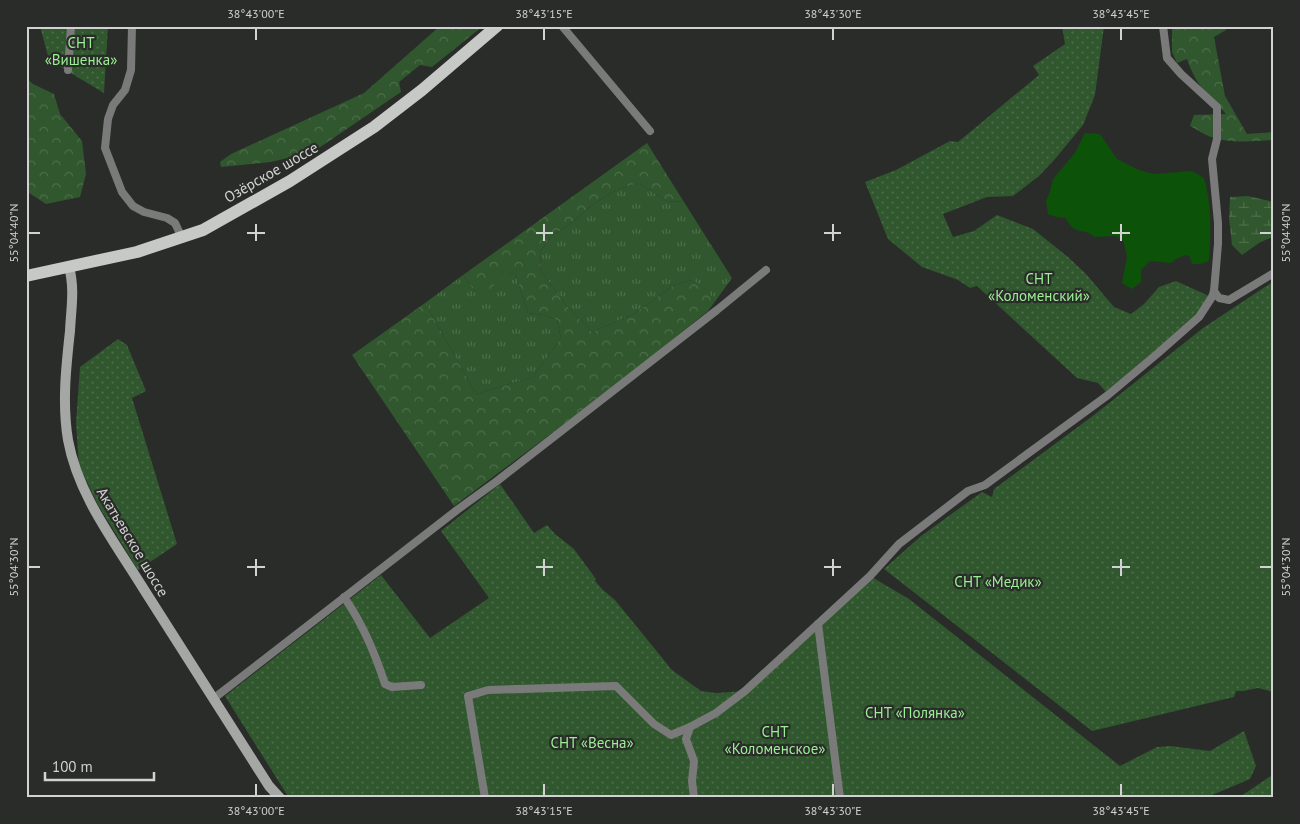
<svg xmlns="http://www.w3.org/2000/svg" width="1300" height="824" font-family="'PT Sans',sans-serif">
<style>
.grass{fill:url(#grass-tufts)}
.forest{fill:url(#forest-crowns)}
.wetland{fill:url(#wetland-marsh)}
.garden{fill:url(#garden-dots)}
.water{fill:#0c5209}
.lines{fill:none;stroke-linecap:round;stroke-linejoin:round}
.street{stroke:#797a79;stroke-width:8}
.secondary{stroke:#a5a7a5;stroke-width:10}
.primary{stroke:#c7c9c7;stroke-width:12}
.ticks{fill:none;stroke:#d1d2d1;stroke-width:2}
.labels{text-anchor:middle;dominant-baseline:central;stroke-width:4.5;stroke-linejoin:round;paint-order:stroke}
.park-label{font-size:15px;fill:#9af093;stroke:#2a2c2a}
.street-label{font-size:15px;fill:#d1d2d1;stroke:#2a2c2a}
.neatline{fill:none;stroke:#d1d2d1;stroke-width:2}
.ticks-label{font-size:12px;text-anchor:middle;fill:#d1d2d1}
</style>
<defs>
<pattern id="grass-tufts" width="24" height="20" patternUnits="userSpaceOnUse" patternTransform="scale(1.25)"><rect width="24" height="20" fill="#30572d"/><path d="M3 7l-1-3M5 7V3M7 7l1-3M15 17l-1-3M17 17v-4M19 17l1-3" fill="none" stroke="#4d6e4a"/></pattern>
<pattern id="forest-crowns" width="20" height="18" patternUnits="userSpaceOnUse" patternTransform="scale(1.25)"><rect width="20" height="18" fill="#30572d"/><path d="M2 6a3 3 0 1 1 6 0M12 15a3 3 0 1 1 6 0" fill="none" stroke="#4d6e4a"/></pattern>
<pattern id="wetland-marsh" width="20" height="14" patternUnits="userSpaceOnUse" patternTransform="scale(1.25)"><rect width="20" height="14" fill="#30572d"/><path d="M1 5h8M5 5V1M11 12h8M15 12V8" fill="none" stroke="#4d6e4a"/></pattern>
<pattern id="garden-dots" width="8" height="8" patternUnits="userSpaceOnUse" patternTransform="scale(1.25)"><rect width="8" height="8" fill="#30572d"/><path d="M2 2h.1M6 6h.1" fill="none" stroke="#4d6e4a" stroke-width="1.8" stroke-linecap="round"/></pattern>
</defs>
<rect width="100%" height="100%" fill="#2a2c2a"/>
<g class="grass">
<path d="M639,183L667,201L684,202L732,278L714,303C710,292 702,286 692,280L674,285L634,314L592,332L565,304L541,271L540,252L552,236L574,221L596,202L618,189Z"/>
<path d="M515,273L528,313L544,315L557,320L561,338L533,377L476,394L425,303L463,275L475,292L499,274Z"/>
</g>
<g class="forest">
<path d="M440,26H483L432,67L420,65L399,82L401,92L313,152L271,162L221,167L220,162L231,154L364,93Z"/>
<path d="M1172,26H1228L1226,30L1214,37L1225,96L1247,134L1274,132V140C1253,141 1231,144 1211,137C1203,134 1196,129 1190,126L1194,115L1226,114C1207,92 1197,88 1187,59L1177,63L1172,52Z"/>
<path d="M26,78L33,84L54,94L60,114L82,141L86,174L80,197L46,204L26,191Z"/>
<path d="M647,143L684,202L667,201L639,183L618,189L596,202L574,221L552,236L540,252L541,271L565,304L592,332L634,314L674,285L692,280C702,286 711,292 714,303L708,311L611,389L454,506L352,355L425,303L476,394L533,377L561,338L557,320L544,315L528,313L515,273L499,274L491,292H475L463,275Z"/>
</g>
<path class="wetland" d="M1248,196L1274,202V236L1259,243L1242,255L1232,245L1229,218L1230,197Z"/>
<g class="garden">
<path d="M40,26H108L104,93L49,60Z"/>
<path d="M1062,26H1104L1095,95L1083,125L1055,159L1039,176L1013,196L987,197L943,214L953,237L974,231L997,215L1033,229L1068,257L1086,274L1114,307L1131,314L1144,304L1159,287L1176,281L1209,296L1194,320L1106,392L1098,383L1077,378L977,286L970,288L958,280L922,267L888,239L865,182L896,170L950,141L958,142L1039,75L1033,66L1065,44Z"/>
<path d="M1274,281V692L1258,688L1243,691H1236L1234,697L1092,731L884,569L921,536L982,492L992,497L994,489L1094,415L1203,328Z"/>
<path d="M118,339L127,345L146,391L132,398L177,544L138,570L98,505L79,465L76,423L80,367Z"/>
<path d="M500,484L534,533L547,525L555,534L574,549L596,579L595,581L603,590L615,600L672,670L701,691L716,693L745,691L870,576L909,599L1120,766L1157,747L1170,746L1210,751L1244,731L1256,766L1250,779L1205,798H289L225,696L381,575L430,638L489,598L441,531Z"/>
<path d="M1274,774V798H1238Z"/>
</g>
<path class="water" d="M1085,133L1100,134L1117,159L1139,170L1154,174L1192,171L1204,178C1212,206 1211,232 1209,261L1200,264H1192L1190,257L1186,255L1176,259L1171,263L1150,261L1141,270V282L1132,289L1122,283L1127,256L1123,240L1115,236L1095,237C1082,227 1074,236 1066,218L1056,217L1048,214L1046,201L1050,191L1053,179L1075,153Z"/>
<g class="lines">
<g class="street">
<path d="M132,26L131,70L125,90L113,105L108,119L105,148L122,192L133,206L144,212L167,218L175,223L182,238"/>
<path d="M562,26L650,131"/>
<path d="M68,70L71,26"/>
<path d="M1214,291L1219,298L1229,300L1274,273"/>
<path d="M344,597C363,624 375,653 385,684L392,687L421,685"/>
<path d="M818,624L840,798"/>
<path d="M213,699L457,510L497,481L717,310L766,270"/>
<path d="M690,727L686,739L694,761L692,781L694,798"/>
<path d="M485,798L468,696L488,690L616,686L654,724L671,735L690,727L716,713L745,691L870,576L899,544L968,491L985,485L1108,395L1157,354L1199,317L1212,297L1214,291L1218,244V223L1212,159L1217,139V107L1181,74L1167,58L1163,26"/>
</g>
<path class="secondary" d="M69,267C75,289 71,309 70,331C66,367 62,404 68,440C78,495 114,541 143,588C185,654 227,720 269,786L280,798"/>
<path class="primary" d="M26,276L137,252L203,230L290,181L374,127L422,90L497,26"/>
</g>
<path class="ticks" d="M256,28V40M544,28V40M833,28V40M1121,28V40M256,224V241M544,224V241M833,224V241M1121,224V241M28,233H40M247,233H265M536,233H553M824,233H841M1112,233H1130M1260,233H1272M256,559V576M544,559V576M833,559V576M1121,559V576M28,567H40M247,567H265M536,567H553M824,567H841M1112,567H1130M1260,567H1272M256,784V796M544,784V796M833,784V796M1121,784V796"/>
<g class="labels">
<g class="park-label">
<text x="81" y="42">СНТ<tspan x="81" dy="17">«Вишенка»</tspan></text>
<text x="1039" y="278">СНТ<tspan x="1039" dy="17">«Коломенский»</tspan></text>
<text x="998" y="581">СНТ «Медик»</text>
<text x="915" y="712">СНТ «Полянка»</text>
<text x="775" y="731">СНТ<tspan x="775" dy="17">«Коломенское»</tspan></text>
<text x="592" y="742">СНТ «Весна»</text>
</g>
<g class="street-label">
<text transform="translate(271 172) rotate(-30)">Озёрское шоссе</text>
<text transform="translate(133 542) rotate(59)">Акатьевское шоссе</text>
</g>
</g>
<rect width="1300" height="824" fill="none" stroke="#2a2c2a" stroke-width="55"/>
<path d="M45 772v8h109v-8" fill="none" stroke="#d1d2d1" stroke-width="2.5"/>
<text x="52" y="772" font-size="15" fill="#d1d2d1" stroke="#2a2c2a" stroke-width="4" paint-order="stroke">100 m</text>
<rect x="28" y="28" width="1244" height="768" class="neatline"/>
<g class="ticks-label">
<text x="256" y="18">38°43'00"E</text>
<text x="544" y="18">38°43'15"E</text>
<text x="833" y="18">38°43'30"E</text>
<text x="1121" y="18">38°43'45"E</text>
<text transform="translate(14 233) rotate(-90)" y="4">55°04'40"N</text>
<text transform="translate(1286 233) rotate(-90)" y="4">55°04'40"N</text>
<text transform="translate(14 567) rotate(-90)" y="4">55°04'30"N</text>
<text transform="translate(1286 567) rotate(-90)" y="4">55°04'30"N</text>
<text x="256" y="815">38°43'00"E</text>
<text x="544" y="815">38°43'15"E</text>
<text x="833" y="815">38°43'30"E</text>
<text x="1121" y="815">38°43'45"E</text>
</g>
</svg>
